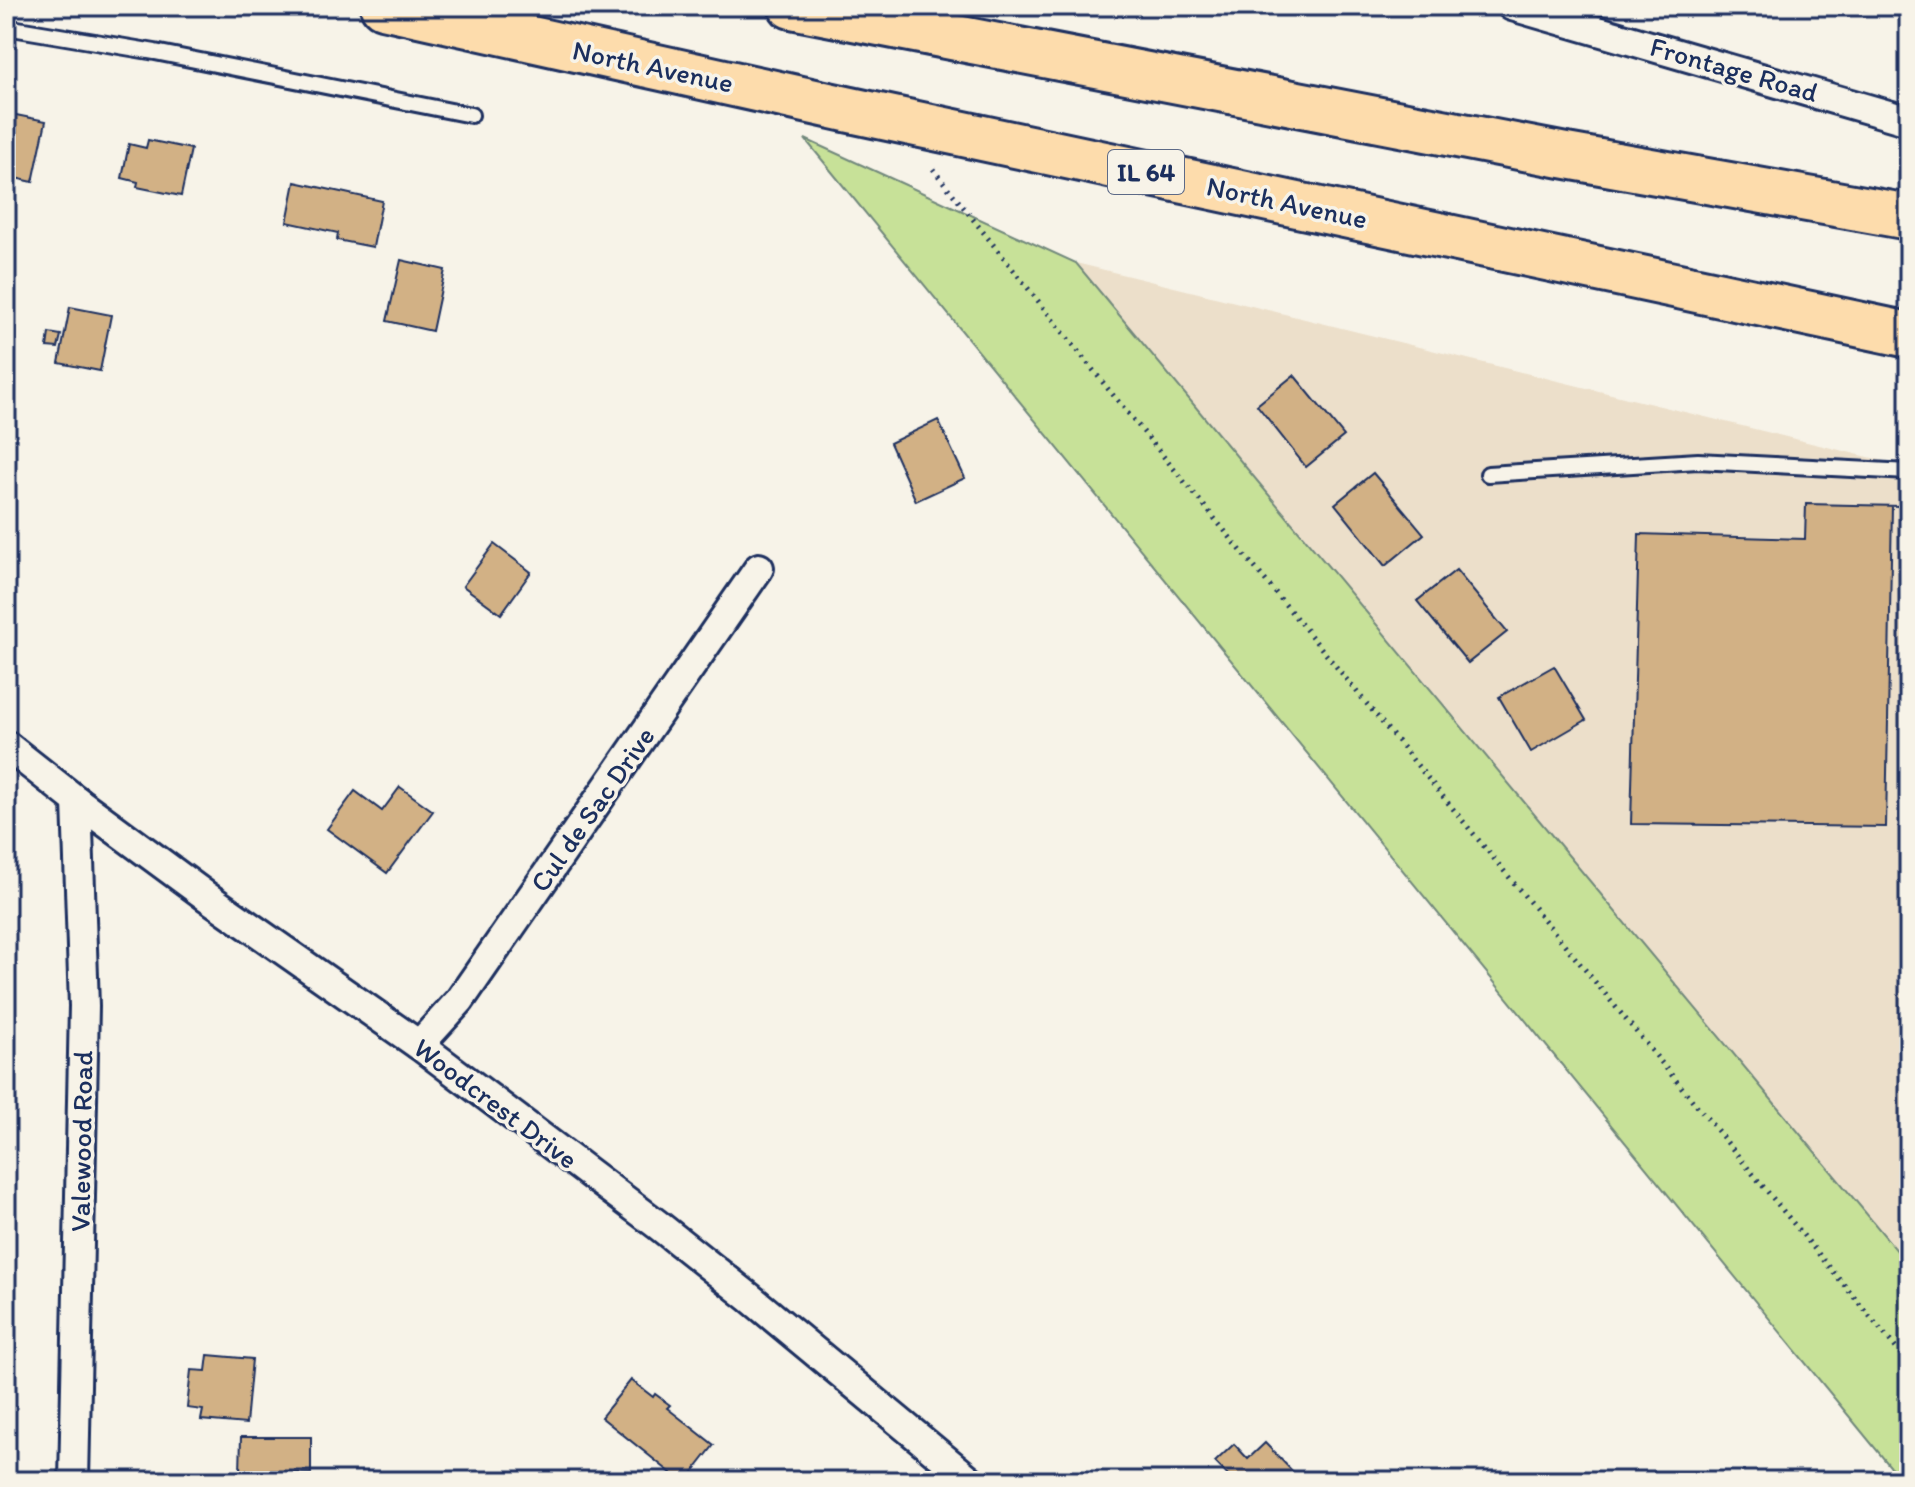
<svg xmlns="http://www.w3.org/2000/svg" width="1915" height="1487" font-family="Itim,sans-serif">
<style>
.built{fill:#ecdfca}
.green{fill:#c7e198;stroke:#71887b;stroke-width:2}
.building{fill:#d2b185;stroke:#1b2f5e;stroke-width:2}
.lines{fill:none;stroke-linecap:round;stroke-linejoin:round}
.lane-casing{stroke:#1b2f5e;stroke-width:20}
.street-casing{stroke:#1b2f5e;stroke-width:34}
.primary-casing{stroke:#1b2f5e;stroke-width:50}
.path{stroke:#1b2f5e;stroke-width:5;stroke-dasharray:2 6;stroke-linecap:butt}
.lane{stroke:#f7f3e8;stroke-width:14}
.street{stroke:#f7f3e8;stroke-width:28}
.primary{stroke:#fddcac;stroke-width:44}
.labels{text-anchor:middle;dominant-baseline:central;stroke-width:7;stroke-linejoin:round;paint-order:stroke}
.shield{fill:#f7f3e8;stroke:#5d6a87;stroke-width:2}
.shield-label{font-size:26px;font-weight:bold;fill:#1b2f5e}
.street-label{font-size:28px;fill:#1b2f5e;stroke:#f7f3e8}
</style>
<rect width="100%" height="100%" fill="#f7f3e8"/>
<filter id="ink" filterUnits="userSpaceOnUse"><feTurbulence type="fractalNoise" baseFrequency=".0125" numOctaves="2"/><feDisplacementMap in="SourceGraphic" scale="16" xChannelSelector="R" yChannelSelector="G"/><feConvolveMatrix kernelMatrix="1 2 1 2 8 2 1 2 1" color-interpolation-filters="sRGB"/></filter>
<g filter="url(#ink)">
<path class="built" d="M1076,263L1909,467V1265Z"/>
<path class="green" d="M805,139L1076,263L1909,1265V1481H1902Z"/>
<g class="building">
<path d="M6,113L46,121L33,182L6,176Z"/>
<path d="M148,140L191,149L181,196L137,187L138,182L122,178L129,144L146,148Z"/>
<path d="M295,182L382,201L373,247L337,240L338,233L287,222Z"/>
<path d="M401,260L445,270L432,331L387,321Z"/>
<path d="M70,307L111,315L100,371L59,363Z"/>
<path d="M49,333L61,335L58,348L47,347Z"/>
<path d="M1294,375L1344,436L1306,467L1257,405Z"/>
<path d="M938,420L965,478L916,501L890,443Z"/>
<path d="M1373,473L1424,534L1385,566L1335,504Z"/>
<path d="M1806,504L1901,506H1892L1886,827L1631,824L1639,534L1805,539Z"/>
<path d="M494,544L531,572L501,614L463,586Z"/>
<path d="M1456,570L1507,632L1468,663L1417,601Z"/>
<path d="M1554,666L1586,720L1531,752L1499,697Z"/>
<path d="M400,787L433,811L387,873L327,829L355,791L382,811Z"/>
<path d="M208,1355L252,1359L246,1424L201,1420L203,1410L187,1408L191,1370L206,1371Z"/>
<path d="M631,1380L653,1397L655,1394L670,1405L667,1408L714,1445L686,1481H681L601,1417Z"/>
<path d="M241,1437H311V1473L240,1472Z"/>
<path d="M1265,1443L1302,1481H1233L1215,1462L1234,1444L1248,1459Z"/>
</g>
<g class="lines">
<g class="lane-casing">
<g id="lane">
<path d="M6,27L155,52L471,115"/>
<path d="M1488,474L1698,461L1909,472"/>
</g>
</g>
<g class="street-casing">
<g id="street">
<path d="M1512,6L1909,121"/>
<path d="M6,745L77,801L206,896L419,1045L658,1225L749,1297L971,1481"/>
<path d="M419,1045L460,1000L759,568"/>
<path d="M74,1481L84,1006L77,801"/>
</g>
</g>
<g class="primary-casing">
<g id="primary">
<path d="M383,6L846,109L1909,335"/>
<path d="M791,6L1561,155L1909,217"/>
</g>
</g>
<path class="path" d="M933,169L1109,390L1909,1364"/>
<use href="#lane" class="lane"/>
<use href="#street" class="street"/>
<use href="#primary" class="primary"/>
</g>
</g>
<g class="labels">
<rect class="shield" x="1108" y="150" width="76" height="44" rx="6"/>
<g class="shield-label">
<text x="1146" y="172">IL 64</text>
</g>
<g class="street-label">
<text transform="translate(653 66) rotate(12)">North Avenue</text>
<text transform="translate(1734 69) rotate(16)">Frontage Road</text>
<text transform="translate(1287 202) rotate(12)">North Avenue</text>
<text transform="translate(592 809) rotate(-55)">Cul de Sac Drive</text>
<text transform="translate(496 1103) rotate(37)">Woodcrest Drive</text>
<text transform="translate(81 1141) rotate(-89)">Valewood Road</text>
</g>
</g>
<rect width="1915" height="1487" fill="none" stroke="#f7f3e8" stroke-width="32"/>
<rect x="16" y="16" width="1883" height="1455" fill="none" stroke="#1b2f5e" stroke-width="3" filter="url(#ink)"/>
</svg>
